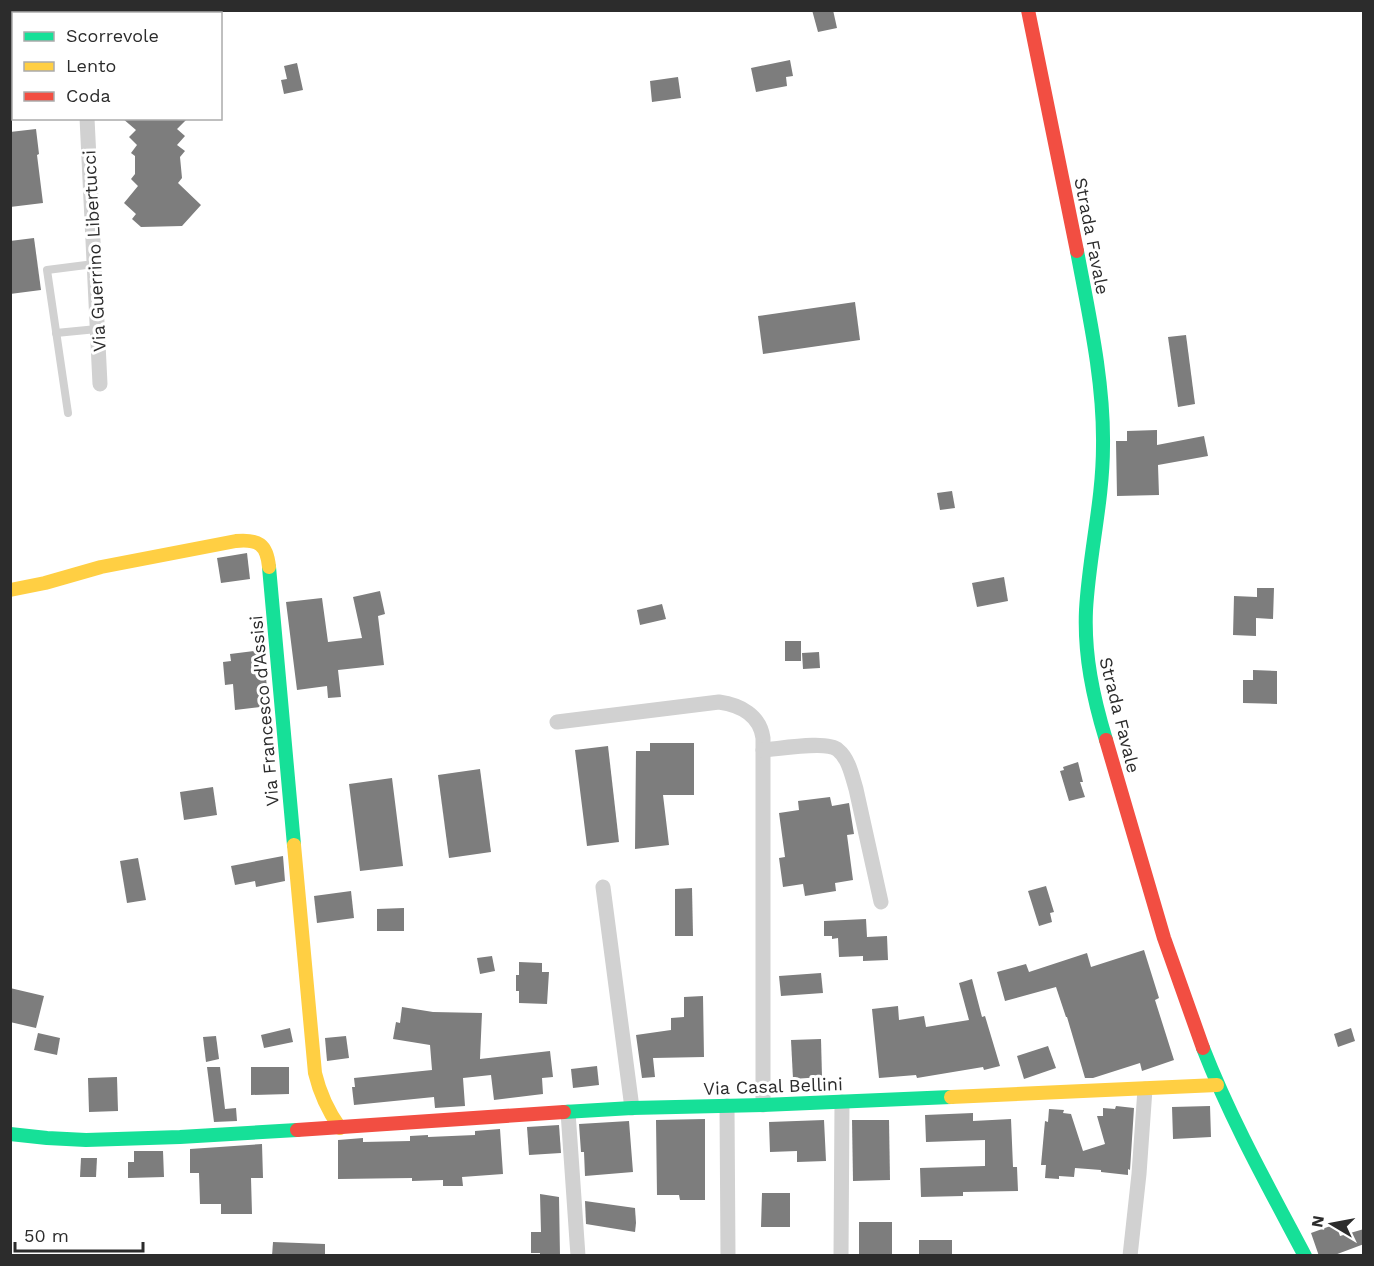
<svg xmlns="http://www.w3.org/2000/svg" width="1374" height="1266" font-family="'Work Sans',sans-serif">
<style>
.building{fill:#7d7d7d}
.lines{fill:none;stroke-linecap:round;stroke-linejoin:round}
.lane{stroke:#d1d1d1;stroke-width:8}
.street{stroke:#d1d1d1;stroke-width:15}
.fast{stroke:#16e098;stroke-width:14}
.slow{stroke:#ffcf43;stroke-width:14}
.jam{stroke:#f24e42;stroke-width:14}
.labels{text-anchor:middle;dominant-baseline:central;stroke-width:6;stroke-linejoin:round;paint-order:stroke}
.street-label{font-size:18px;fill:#2c2c2c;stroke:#fff}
</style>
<rect width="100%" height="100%" fill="#fff"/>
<g class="building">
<path d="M812,10H833L837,28L818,32Z"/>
<path d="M790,60L793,76L786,77L787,86L756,92L751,68Z"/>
<path d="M297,63L303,90L284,94L281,80L287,79L284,66Z"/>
<path d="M678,77L681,98L652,102L650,81Z"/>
<path d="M122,118H188L177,129L185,136L177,145L185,151L180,157L182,178L178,183L201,205L182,226L141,227L132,219L136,214L124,203L138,186L131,179L135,174V156L131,153L137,145L129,137L136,130Z"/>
<path d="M36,129L39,154L37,155L43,203L10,207V132Z"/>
<path d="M34,238L41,290L10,294V241Z"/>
<path d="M855,302L860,340L763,354L758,316Z"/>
<path d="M1186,335L1195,404L1178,407L1168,337Z"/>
<path d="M1157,430V445L1204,436L1208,456L1158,465L1159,495L1117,496L1116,441H1127V431Z"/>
<path d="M952,491L955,508L940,510L937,493Z"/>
<path d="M247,553L250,579L221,583L217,558Z"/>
<path d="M1004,577L1008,601L977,607L972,583Z"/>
<path d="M1257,588H1274L1273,619L1256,618V636L1233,635L1234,596L1257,597Z"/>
<path d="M380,591L385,614L378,616L384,665L338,670L341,697L328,698L327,686L297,690L286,602L322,598L328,642L362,638L353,597Z"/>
<path d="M662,604L666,619L640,625L637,610Z"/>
<rect x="785" y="641" width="16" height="20"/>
<path d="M263,650L269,706L235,710L233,684L225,685L223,662L231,661L230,654Z"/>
<path d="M819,652L820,668L803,669L802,653Z"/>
<path d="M1253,670L1277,671V704L1243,703V680H1253Z"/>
<path d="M650,743H694V795H663L669,845L635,849L636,751H650Z"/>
<path d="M608,746L619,842L587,846L575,750Z"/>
<path d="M1078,762L1083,782H1080L1085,797L1069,801L1060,771L1064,770L1063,767Z"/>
<path d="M480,769L491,852L449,858L438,775Z"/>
<path d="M392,778L403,866L360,871L349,784Z"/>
<path d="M213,787L217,815L184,820L180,792Z"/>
<path d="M830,797L832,806L849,803L854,834L847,835L853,880L835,883L836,891L805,896L803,884L783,887L779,858L785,857L779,813L799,810L798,801Z"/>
<path d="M283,856L285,881L256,887L255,881L235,885L231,866Z"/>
<path d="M138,858L146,900L127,903L120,861Z"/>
<path d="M1046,886L1054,912L1050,913L1052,922L1039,926L1028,891Z"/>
<path d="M692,888L693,936H675V889Z"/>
<path d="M351,891L354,918L317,923L314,896Z"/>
<path d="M404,908V931H377V909Z"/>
<path d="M866,919L867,937L887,936L888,960L863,961V956L839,957L838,938L832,939V936H824V921Z"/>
<path d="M1144,950L1159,998L1155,1000L1174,1060L1142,1071L1140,1063L1093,1078H1085L1067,1017H1066L1056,987L1005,1001L997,972L1026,964L1029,972L1087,953L1091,967Z"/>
<path d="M492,956L495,971L480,974L477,958Z"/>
<path d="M519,962L542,963V972H549L547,1004L519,1003V991H516V975H519Z"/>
<path d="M821,973L823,993L781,996L779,976Z"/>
<path d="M972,979L982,1017L985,1016L1000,1066L984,1070L983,1067L917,1078L916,1075L879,1078L872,1009L898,1006L899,1020L924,1016L926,1027L969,1020L959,983Z"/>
<path d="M10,988L44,996L36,1028L10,1022Z"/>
<path d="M703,996L704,1057L653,1058L655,1077L642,1078L636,1035L671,1030V1018L684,1017V997Z"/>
<path d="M402,1007L433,1012L482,1013L480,1059L550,1051L553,1077L542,1078L543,1094L494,1100L491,1075L463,1078L465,1106L435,1108L434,1097L354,1105L352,1087H355L354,1078L432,1070L430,1045L393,1039L396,1022L400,1023Z"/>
<path d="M290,1028L293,1042L264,1048L261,1035Z"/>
<path d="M1351,1028L1355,1041L1338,1047L1334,1034Z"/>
<path d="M38,1033L60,1038L57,1055L34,1050Z"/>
<path d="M216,1036L219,1059L206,1062L203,1037Z"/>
<path d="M346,1036L349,1058L327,1061L325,1038Z"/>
<path d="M821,1039L822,1077L793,1079L791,1040Z"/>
<path d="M1048,1046L1056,1068L1024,1079L1017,1056Z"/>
<path d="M597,1066L599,1085L573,1088L571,1069Z"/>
<path d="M207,1067H220L225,1109L236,1108L237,1121L214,1122Z"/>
<path d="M251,1067H289V1094L251,1095Z"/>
<path d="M117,1077L118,1111L89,1112L88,1078Z"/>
<path d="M1116,1106L1134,1108L1130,1170L1128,1169V1175L1101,1172V1170L1075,1168L1074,1177L1059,1176V1179L1045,1178L1046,1165H1041L1045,1121L1048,1122L1049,1109L1064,1110L1063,1113L1071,1114L1083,1151L1105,1144L1097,1116H1103V1108L1115,1109Z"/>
<path d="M1210,1106L1211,1137L1173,1139L1172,1107Z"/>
<path d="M973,1113V1121L1011,1119L1013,1167H1017L1018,1191L963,1192V1196L921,1197L920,1168L985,1166V1140L926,1142L925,1115Z"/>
<path d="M705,1119V1200H680L679,1195H657L656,1120Z"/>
<path d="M824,1120L826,1161L797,1162V1151L770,1152L769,1122Z"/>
<path d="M852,1120H889L890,1180L853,1181Z"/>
<path d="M629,1121L633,1172L585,1176L584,1152H581L579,1124Z"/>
<path d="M559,1125L561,1153L529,1155L527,1127Z"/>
<path d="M500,1129L503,1174L462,1177L463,1186H443V1180L412,1181V1178L338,1179V1140L363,1138V1142L410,1141V1136L428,1135V1137L475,1135V1131Z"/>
<path d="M262,1144L263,1178H251L252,1214H221V1204H200L199,1173H190V1149Z"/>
<path d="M134,1151H163L164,1177L128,1178V1162H134Z"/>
<path d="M81,1158H97L96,1177H80Z"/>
<path d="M762,1193H790V1227H761Z"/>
<path d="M540,1194L559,1197L560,1256H540V1253H531V1232H541Z"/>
<path d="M585,1201L635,1208L636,1223L635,1232L586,1224Z"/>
<rect x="859" y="1222" width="33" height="34"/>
<path d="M1336,1224L1340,1236L1364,1229V1244L1332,1256H1319L1311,1233Z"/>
<rect x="919" y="1240" width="33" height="16"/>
<path d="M273,1242L325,1244V1256H272Z"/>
</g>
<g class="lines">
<g class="lane">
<path d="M56,333L97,329"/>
<path d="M68,413L47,270L94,264"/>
</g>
<g class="street">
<path d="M82,10V14"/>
<path d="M87,118L100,384"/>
<path d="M557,722L719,702C740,705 760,715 763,738V1105"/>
<path d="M763,750C779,749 827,740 838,750C849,759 852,776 856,789L881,902"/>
<path d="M603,887L632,1108"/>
<path d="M727,1106L728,1256"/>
<path d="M568,1112L578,1256"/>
<path d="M841,1256L842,1102"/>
<path d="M1130,1256L1139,1174L1145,1089"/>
</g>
<g class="fast">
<path d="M1077,251C1089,315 1104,381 1103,446C1103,501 1089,555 1086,610C1084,655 1093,697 1106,740"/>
<path d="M269,567L294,845"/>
<path d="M1203,1048C1231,1120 1269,1188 1305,1256"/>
<path d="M564,1112L632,1108L763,1105L951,1097"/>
<path d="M10,1134L47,1138L86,1140L180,1137L297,1130"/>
</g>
<g class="slow">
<path d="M10,590L45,583L101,567L236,541C258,539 267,544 269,567"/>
<path d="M294,845L315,1073C320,1094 328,1111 340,1128"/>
<path d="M951,1097L1217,1085"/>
</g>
<g class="jam">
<path d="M1028,10L1077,251"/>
<path d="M1106,740L1164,938L1203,1048"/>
<path d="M297,1130L564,1112"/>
</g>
</g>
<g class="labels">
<g class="street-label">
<text transform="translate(1092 236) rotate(79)">Strada Favale</text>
<text transform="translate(94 251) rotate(-93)">Via Guerrino Libertucci</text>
<text transform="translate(264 711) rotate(-95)">Via Francesco d'Assisi</text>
<text transform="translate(1120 715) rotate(76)">Strada Favale</text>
<text transform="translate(773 1086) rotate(-2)">Via Casal Bellini</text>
</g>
</g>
<rect width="1374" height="1266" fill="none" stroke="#2c2c2c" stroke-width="24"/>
<rect x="12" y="12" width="210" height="108" fill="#ffffff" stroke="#ababab" stroke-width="1.5"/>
<rect x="24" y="32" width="30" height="9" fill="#16e098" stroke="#ababab" stroke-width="1.5"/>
<text x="66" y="42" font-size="18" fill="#2c2c2c">Scorrevole</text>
<rect x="24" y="62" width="30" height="9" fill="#ffcf43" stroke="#ababab" stroke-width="1.5"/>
<text x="66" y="72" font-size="18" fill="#2c2c2c">Lento</text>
<rect x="24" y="92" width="30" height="9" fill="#f24e42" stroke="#ababab" stroke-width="1.5"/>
<text x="66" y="102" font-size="18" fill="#2c2c2c">Coda</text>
<g transform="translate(1332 1224) rotate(280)" stroke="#ffffff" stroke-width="4.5" paint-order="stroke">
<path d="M0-4.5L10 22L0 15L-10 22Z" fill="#2c2c2c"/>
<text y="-9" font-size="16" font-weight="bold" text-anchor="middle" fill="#2c2c2c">N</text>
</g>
<path d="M15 1242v9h128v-9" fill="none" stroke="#2c2c2c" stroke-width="3"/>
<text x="24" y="1242" font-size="18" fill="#2c2c2c" stroke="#ffffff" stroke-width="4.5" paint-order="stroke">50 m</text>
</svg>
